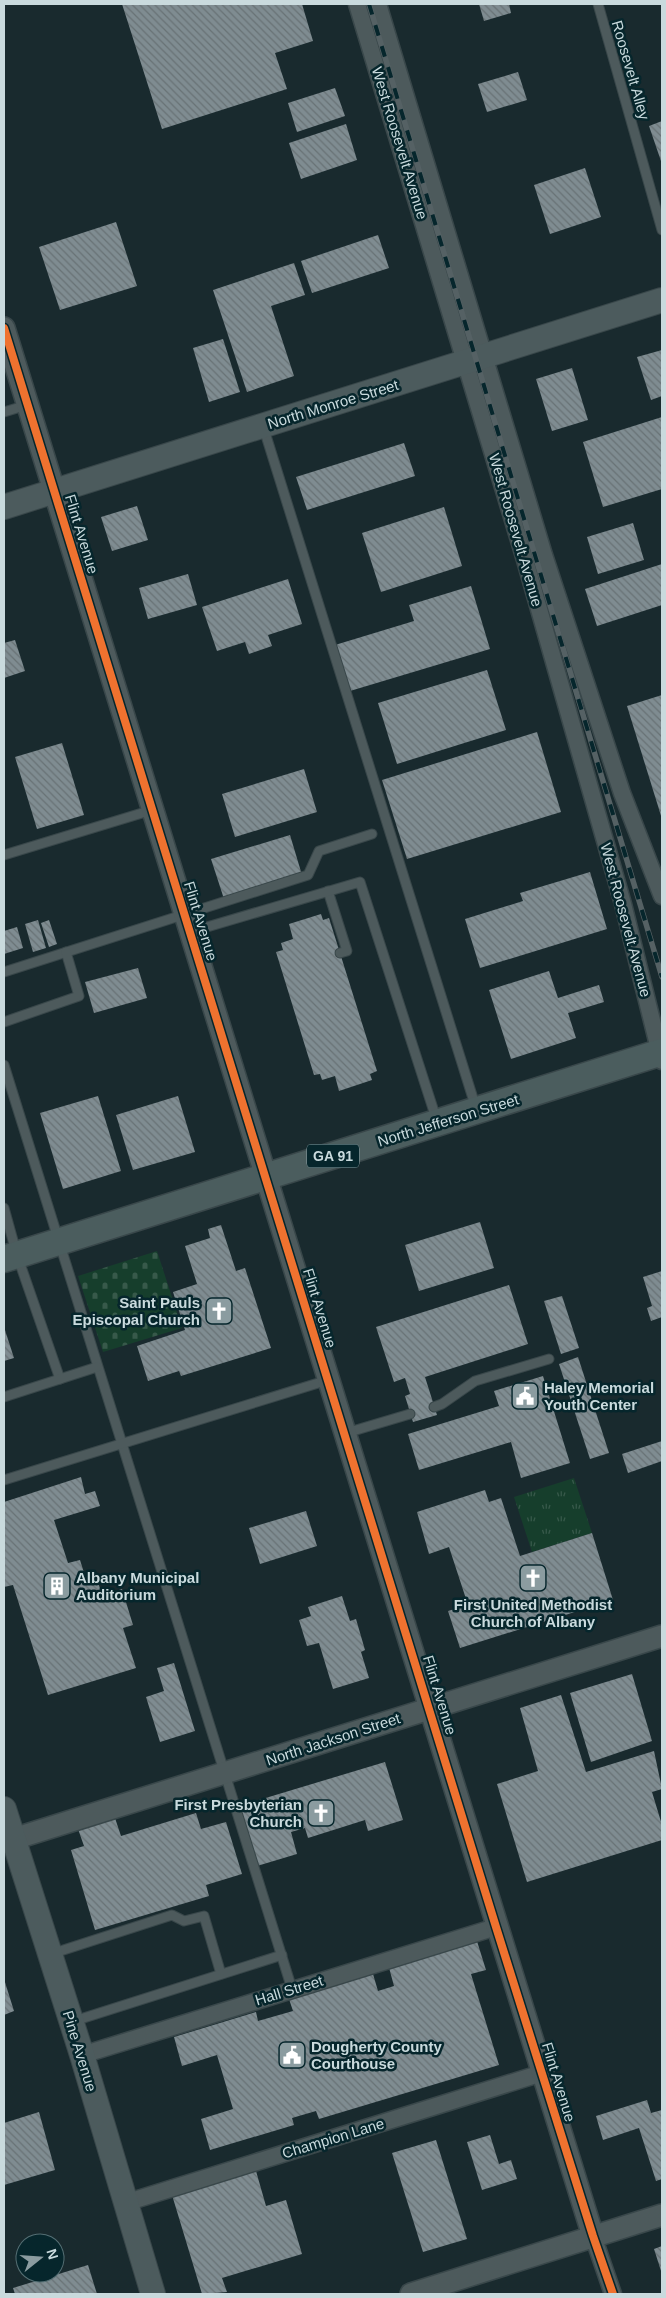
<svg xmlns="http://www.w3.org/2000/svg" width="666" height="2298" font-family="Arial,sans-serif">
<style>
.cemetery{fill:url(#cemetery-stones)}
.park{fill:url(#park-tufts)}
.building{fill:url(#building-back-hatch)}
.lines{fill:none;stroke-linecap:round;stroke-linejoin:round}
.service-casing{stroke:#39474a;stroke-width:11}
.minor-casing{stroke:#39474a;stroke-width:19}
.tertiary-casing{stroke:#39474a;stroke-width:24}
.secondary-casing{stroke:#39474a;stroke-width:26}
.primary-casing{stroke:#39474a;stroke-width:29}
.service{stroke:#4d5a5c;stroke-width:9}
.minor{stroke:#4d5a5c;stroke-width:16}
.tertiary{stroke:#4d5a5c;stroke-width:21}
.secondary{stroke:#4c5b5d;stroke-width:24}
.primary{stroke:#4b5d5e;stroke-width:26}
.rail-casing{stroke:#556164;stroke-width:5.5}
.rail{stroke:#06262c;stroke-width:4;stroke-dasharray:11;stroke-linecap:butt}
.cycleway-casing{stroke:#06262c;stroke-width:11}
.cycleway{stroke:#ef722f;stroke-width:8}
.labels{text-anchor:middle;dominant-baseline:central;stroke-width:5;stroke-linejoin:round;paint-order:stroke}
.shield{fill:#06262c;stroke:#8ea4a8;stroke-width:1}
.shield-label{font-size:14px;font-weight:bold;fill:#c9dadd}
.street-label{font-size:15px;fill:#c9dadd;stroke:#06262c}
.poi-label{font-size:15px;font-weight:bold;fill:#c9dadd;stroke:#06262c;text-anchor:start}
</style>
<defs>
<pattern id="cemetery-stones" width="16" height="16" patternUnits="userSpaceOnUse" patternTransform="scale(1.25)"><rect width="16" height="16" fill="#163e2c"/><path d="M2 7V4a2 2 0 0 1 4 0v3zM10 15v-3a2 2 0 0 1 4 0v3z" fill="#37594a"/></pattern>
<pattern id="park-tufts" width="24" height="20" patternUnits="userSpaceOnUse" patternTransform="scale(1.25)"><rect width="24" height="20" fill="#163e2c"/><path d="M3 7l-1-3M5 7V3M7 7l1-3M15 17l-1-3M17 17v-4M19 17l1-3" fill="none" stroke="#37594a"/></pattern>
<pattern id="building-back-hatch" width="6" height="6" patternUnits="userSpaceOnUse" patternTransform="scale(1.25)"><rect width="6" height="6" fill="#7f8c91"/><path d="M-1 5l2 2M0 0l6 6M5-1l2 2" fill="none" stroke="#687275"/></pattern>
</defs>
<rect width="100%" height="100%" fill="#192a2e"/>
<path class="cemetery" d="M157,1251L182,1328L103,1352L78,1276Z"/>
<path class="park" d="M574,1478L592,1533L532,1552L514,1497Z"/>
<g class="building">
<path d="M122,4H302L313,41L275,53L287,89L162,129Z"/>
<path d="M479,4H509L511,13L484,21Z"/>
<path d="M518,72L527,100L487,112L478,84Z"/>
<path d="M335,88L345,116L297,132L288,103Z"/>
<path d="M662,121V164L649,126Z"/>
<path d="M346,124L357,160L301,179L289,143Z"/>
<path d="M585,168L601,217L550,234L534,185Z"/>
<path d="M116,222L137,286L60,310L39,247Z"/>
<path d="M378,235L389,268L312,293L301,261Z"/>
<path d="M294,263L305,295L271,306L294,376L247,392L213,290Z"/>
<path d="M223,339L240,392L209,402L193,348Z"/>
<path d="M662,350V396L651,400L637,357Z"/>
<path d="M572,368L588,420L552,431L536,379Z"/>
<path d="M662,417V489L603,507L583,442Z"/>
<path d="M404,443L415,476L307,510L296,477Z"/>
<path d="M137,506L148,540L112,551L101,517Z"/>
<path d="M444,507L462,566L381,592L362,533Z"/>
<path d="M633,523L644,560L598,574L587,537Z"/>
<path d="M662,564V605L597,626L585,589Z"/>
<path d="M188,574L197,605L148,619L139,588Z"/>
<path d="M288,579L302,624L268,635L272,646L249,654L245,642L217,651L202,607Z"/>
<path d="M471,586L490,649L350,691L335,645L414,621L409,605Z"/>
<path d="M15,640L25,671L4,678V643Z"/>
<path d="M487,670L506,730L397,764L378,703Z"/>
<path d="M662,695V819L627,706Z"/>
<path d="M537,732L561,812L407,859L382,780Z"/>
<path d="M62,743L84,815L37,829L15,757Z"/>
<path d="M304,769L317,812L235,837L222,794Z"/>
<path d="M290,835L302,875L224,899L211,859Z"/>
<path d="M590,872L607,929L480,968L465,919L523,901L520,893Z"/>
<path d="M321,914L323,920L329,918L377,1071L370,1074L372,1080L339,1091L335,1076L322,1080L320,1074L314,1075L276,952L283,950L281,943L293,939L289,924Z"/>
<path d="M38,920L46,948L33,952L25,924Z"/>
<path d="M49,920L57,944L49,947L41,923Z"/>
<path d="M17,927L23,948L4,954V931Z"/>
<path d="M138,968L147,998L94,1013L85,982Z"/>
<path d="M549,971L558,998L599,985L604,1002L568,1013L576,1038L511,1059L489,990Z"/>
<path d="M98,1096L121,1171L63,1189L40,1113Z"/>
<path d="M178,1096L195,1152L133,1170L116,1115Z"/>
<path d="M480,1222L494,1268L419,1291L405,1245Z"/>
<path d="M221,1225L236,1271L245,1268L271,1348L181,1376L179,1371L148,1381L137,1346L185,1330L173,1292L197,1284L185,1246L210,1238L208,1229Z"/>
<path d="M662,1271V1317L651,1321L647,1308L652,1306L643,1277Z"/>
<path d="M509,1285L528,1344L425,1377L437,1415L413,1422L405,1396L410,1394L405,1378L394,1382L376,1327Z"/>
<path d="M562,1296L579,1348L561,1354L544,1301Z"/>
<path d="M4,1327L14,1358L4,1361Z"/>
<path d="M578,1357L609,1453L590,1459L559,1364Z"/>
<path d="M543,1376L570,1463L521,1478L511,1442L419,1470L408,1434L499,1406L494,1391Z"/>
<path d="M662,1441V1461L628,1473L622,1454Z"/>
<path d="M81,1477L85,1494L95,1491L100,1506L54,1520L68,1563L80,1560L87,1582L97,1579L102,1595L122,1589L133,1625L123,1628L136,1668L48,1695L13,1585L4,1587V1502Z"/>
<path d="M485,1490L489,1502L501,1498L520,1556L592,1533L613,1600L460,1648L448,1611L468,1605L449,1547L429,1554L417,1512Z"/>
<path d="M306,1511L317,1546L260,1564L249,1528Z"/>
<path d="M342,1596L350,1621L356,1619L365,1650L361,1652L369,1678L333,1689L319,1643L307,1646L299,1620L311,1616L308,1607Z"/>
<path d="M174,1663L195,1731L160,1742L146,1697L164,1691L157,1668Z"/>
<path d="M632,1674L652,1741L591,1762L570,1693Z"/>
<path d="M561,1695L586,1772L654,1751L662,1789L652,1792L662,1825V1840L527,1882L497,1784L538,1771L520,1708Z"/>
<path d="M385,1762L403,1820L368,1831L365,1820L308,1838L305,1828L291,1832L297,1854L257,1866L239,1806Z"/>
<path d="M196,1813L201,1829L226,1822L242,1874L206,1885L209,1896L95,1930L71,1850L84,1846L78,1829L115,1818L121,1836Z"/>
<path d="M476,1938L486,1970L471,1974L499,2065L319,2119L316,2111L292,2118L294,2125L210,2150L201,2119L233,2109L217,2055L182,2066L174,2037L256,2012L258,2021L293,2011L289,1999L373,1974L378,1991L394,1986L388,1964Z"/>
<path d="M4,1979L14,2011L4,2015Z"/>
<path d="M647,2100L651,2113L662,2110V2179L656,2181L639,2128L603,2140L596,2116Z"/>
<path d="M39,2112L55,2170L4,2185V2123Z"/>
<path d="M490,2135L499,2164L511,2160L517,2179L482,2190L467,2142Z"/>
<path d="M436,2140L467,2239L423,2252L392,2153Z"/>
<path d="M256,2171L266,2206L286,2200L302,2254L222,2278L227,2292L202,2294L172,2195Z"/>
<path d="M662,2246V2274L654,2249Z"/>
<path d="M88,2265L97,2294H15L13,2288Z"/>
</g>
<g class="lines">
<g class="service-casing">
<g id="service">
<path d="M598,4L662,230"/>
<path d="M4,412L27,405"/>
<path d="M263,426L476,1108"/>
<path d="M4,855L152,810"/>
<path d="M328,891L347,951L340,953"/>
<path d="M190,932L360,882L437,1121"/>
<path d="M4,972L308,875L319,851L372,834"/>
<path d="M4,1022L79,996L66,952"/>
<path d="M4,1065L292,1989"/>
<path d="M4,1208L17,1255L60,1379"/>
<path d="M4,1397L97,1367"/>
<path d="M434,1407L442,1404L475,1381L549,1359"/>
<path d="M346,1433L410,1414"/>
<path d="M4,1480L328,1380"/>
<path d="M51,1954L172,1915L184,1921L204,1916L221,1974"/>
<path d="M71,2022L282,1955"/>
</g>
</g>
<g class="minor-casing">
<g id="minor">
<path d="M357,4L525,560L623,904L662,1061"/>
<path d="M378,4L544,555L622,793L662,896"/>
<path d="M82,2055L496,1927"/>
<path d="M125,2203L542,2073"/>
<path d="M593,2236L613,2294"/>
</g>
</g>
<g class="tertiary-casing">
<g id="tertiary">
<path d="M4,328L593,2236"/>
<path d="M4,1842L662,1636"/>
<path d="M411,2294L662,2215"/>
</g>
</g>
<g class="secondary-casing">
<g id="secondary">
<path d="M4,507L662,300"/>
<path d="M4,1809L82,2055L153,2294"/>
</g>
</g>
<g class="primary-casing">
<path id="primary" d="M4,1259L662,1052"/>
</g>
<use href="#service" class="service"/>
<use href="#minor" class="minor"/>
<use href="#tertiary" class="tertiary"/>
<use href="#secondary" class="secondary"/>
<use href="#primary" class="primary"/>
<g class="rail-casing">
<path id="rail" d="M369,4L662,977"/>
</g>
<use href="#rail" class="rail"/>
<g class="cycleway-casing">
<path id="cycleway" d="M4,328L496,1927L593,2236L613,2294"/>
</g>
<use href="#cycleway" class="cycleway"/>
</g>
<defs>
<g id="church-square" transform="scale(1.4375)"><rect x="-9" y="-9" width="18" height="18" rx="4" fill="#8b9ca0" stroke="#06262c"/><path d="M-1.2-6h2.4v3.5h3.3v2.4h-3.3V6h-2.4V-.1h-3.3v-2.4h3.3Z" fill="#fff"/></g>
<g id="civic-square" transform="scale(1.4375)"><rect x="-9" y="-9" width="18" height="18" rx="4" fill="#8b9ca0" stroke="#06262c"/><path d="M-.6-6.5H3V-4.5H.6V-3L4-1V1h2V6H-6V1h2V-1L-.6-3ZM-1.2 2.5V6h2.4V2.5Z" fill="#fff"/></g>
<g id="building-square" transform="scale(1.4375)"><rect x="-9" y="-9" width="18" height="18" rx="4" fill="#8b9ca0" stroke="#06262c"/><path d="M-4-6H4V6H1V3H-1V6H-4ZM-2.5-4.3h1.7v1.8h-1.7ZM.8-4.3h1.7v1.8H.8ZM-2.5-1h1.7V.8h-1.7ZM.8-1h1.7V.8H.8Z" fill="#fff"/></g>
</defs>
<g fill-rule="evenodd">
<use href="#church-square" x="219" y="1311"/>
<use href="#civic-square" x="525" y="1396"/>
<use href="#church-square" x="533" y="1578"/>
<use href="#building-square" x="57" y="1586"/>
<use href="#church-square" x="321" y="1813"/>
<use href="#civic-square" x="292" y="2055"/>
</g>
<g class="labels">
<rect class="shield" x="307" y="1144.5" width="52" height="23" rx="4"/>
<g class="shield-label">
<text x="333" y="1156">GA 91</text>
</g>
<g class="street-label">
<text transform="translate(631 70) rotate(74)">Roosevelt Alley</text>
<text transform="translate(400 143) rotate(73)">West Roosevelt Avenue</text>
<text transform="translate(333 404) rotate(-17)">North Monroe Street</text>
<text transform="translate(516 530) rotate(74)">West Roosevelt Avenue</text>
<text transform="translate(82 534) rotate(73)">Flint Avenue</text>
<text transform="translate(626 920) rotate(75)">West Roosevelt Avenue</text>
<text transform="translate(201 921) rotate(73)">Flint Avenue</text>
<text transform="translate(448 1120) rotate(-17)">North Jefferson Street</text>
<text transform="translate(320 1308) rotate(73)">Flint Avenue</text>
<text transform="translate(440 1695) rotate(73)">Flint Avenue</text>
<text transform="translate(333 1739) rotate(-18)">North Jackson Street</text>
<text transform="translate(289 1990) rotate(-17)">Hall Street</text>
<text transform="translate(80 2051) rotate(73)">Pine Avenue</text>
<text transform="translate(559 2082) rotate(73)">Flint Avenue</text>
<text transform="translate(333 2138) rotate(-17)">Champion Lane</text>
</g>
<g class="poi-label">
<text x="200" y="1302" text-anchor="end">Saint Pauls<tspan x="200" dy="17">Episcopal Church</tspan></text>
<text x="544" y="1387">Haley Memorial<tspan x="544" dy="17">Youth Center</tspan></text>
<text x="76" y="1577">Albany Municipal<tspan x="76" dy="17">Auditorium</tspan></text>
<text x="533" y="1604" text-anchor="middle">First United Methodist<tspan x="533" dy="17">Church of Albany</tspan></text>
<text x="302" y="1804" text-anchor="end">First Presbyterian<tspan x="302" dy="17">Church</tspan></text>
<text x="311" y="2046">Dougherty County<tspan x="311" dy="17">Courthouse</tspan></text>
</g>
</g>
<rect width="666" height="2298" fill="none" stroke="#c9dadd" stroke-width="10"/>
<g transform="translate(40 2258) rotate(73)"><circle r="24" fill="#06262c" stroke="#546e73"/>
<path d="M0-4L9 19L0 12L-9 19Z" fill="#8b9ca0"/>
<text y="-8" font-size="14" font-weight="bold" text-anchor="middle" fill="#c9dadd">N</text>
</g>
</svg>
